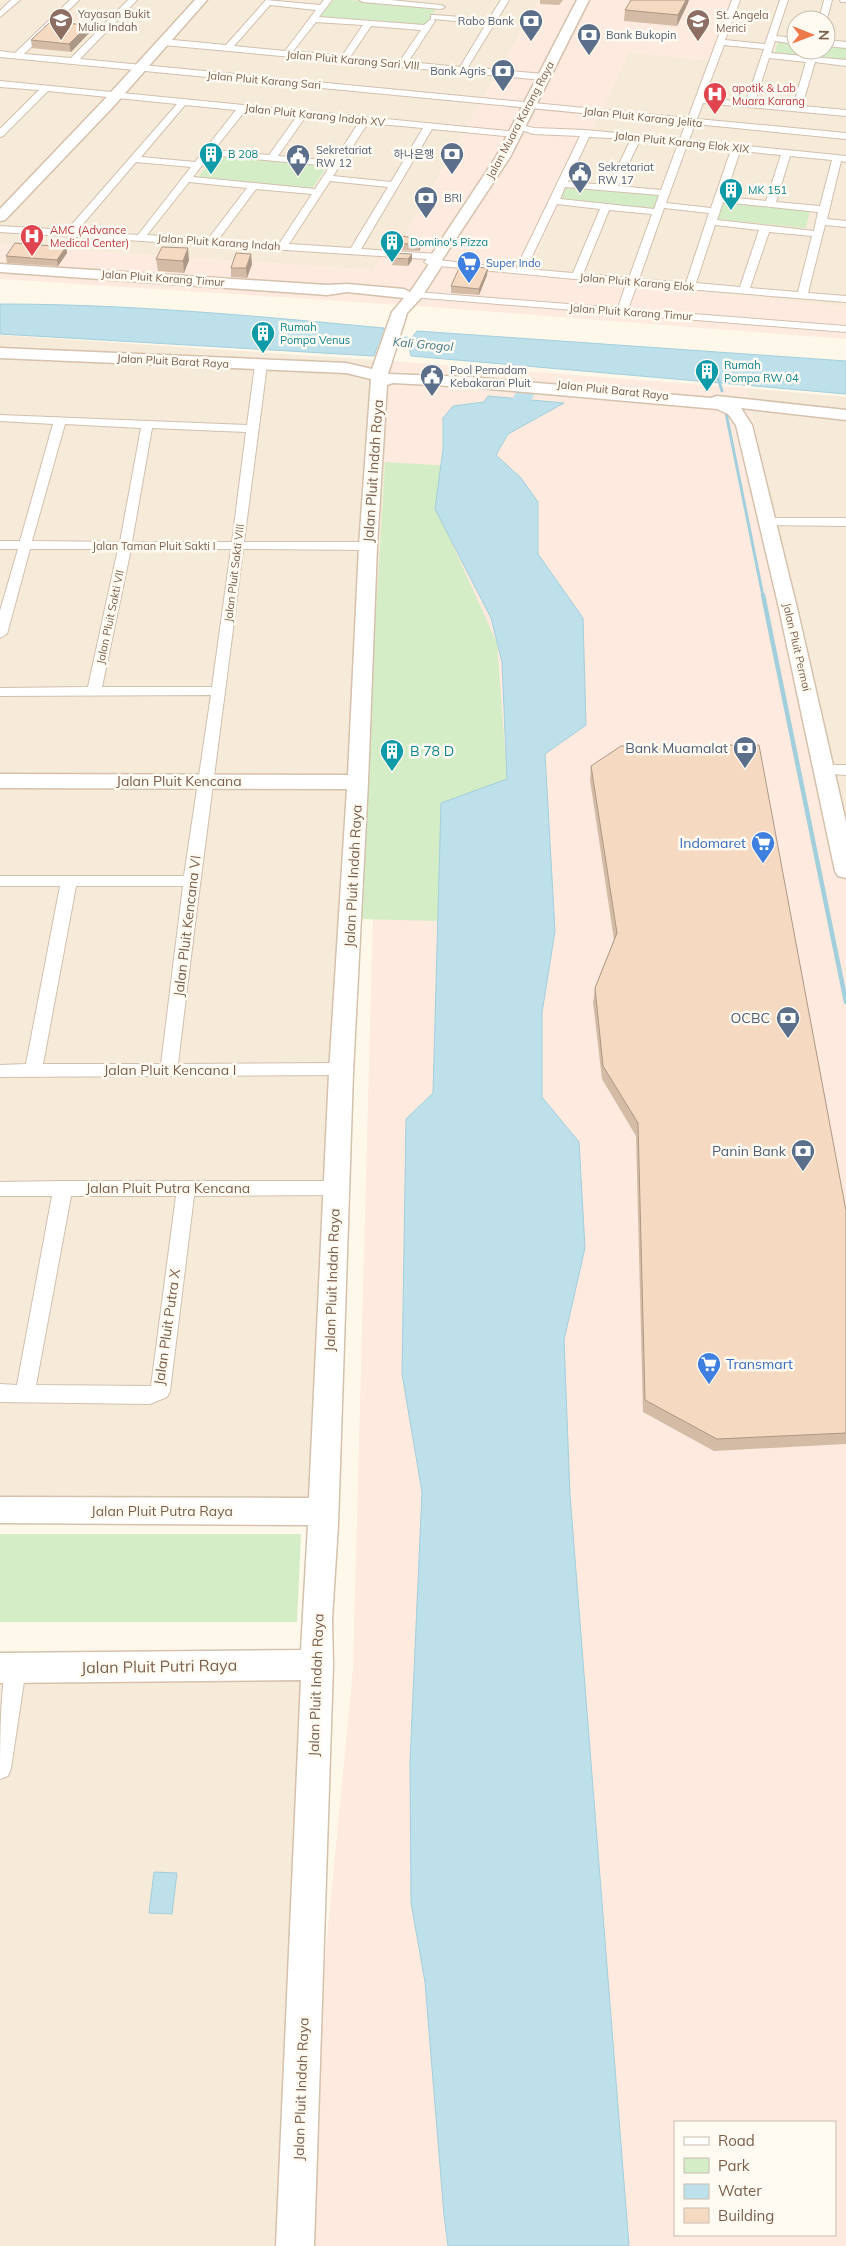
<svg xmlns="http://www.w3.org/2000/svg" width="846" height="2246" font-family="Mulish,'Noto Sans KR',sans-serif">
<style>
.residential{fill:#f6ead8;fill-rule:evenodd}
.commercial{fill:#feeade;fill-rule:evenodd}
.green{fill:#d4edc7}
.water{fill:#bde0ea;stroke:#a2cfdc}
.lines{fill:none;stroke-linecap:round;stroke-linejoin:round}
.stream-far1{stroke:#a2cfdc;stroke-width:3}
.stream{stroke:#a2cfdc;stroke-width:4.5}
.river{fill:#bde0ea;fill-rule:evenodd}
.street-casing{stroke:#d2c0ae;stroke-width:2}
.secondary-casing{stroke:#d5c1ac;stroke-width:3}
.street{fill:#fff;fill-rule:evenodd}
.secondary{fill:#fff;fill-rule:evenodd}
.wall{fill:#d3bba5}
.shaded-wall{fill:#ac9886}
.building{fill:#f5d9c0;stroke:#ac9886}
.labels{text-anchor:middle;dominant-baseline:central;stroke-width:5;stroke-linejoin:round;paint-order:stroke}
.far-education-label{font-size:11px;fill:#785e54;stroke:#fffbf2;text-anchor:start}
.far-service-label{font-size:11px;fill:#4e5e75;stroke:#fffbf2;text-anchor:start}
.far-street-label{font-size:11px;fill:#7b5f4b;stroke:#fffbf2}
.far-health-label{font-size:11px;fill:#be3a42;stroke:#fffbf2;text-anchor:start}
.far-culture-label{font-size:11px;fill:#0d838f;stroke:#fffbf2;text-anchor:start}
.far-shop-label{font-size:11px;fill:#366cbe;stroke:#fffbf2;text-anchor:start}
.far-water-label{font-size:12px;font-style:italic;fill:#3f7788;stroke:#fffbf2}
.street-label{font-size:14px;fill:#7b5f4b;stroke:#fffbf2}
.service-label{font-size:14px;fill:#4e5e75;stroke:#fffbf2;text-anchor:end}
.culture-label{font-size:14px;fill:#0d838f;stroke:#fffbf2;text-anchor:start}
.shop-label{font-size:14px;fill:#366cbe;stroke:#fffbf2;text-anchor:end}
.near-street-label{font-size:16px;fill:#7b5f4b;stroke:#fffbf2}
</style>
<rect width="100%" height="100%" fill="#fef8eb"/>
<g class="residential">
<path d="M0,0H539L394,254L384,252L373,270L0,245Z"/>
<path d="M735,0H846V307L527,274L629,52L713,61ZM796,20H826V50H796Z"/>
<path d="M0,335L391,361L325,1500L0,1498Z"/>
<path d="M746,388L846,397V852Z"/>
<path d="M0,1679L306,1680L279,2246H0Z"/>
</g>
<g class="commercial">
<path d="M539,0H735L713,61L629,52L527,274L846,307V339L418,306L0,279V245L373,270L384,252L394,254Z"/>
<path d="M391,361L746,388L846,852V2246H297L353,1670L385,462ZM675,2122H835V2235H675Z"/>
</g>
<g class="green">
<path d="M334,0H346L437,8L424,26L319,17Z"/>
<path d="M778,42L796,43V50H826V46L846,48V62L774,56Z"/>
<path d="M218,153L328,165L309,193L195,181Z"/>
<path d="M566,186L660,195L653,214L557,205Z"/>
<path d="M721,199L810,210L806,228L715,219Z"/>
<path d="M385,462L451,466L446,530L497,643L507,779L439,921L358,919Z"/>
<path d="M0,1534H301L297,1622H0Z"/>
</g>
<g class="water">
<path d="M0,304C129,304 256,316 384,328L374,356L0,334Z"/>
<path d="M417,331L846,361V394L411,356L408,342Z"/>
<path d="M488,396L564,403L508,434L496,455L521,478L538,502V554L583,618L586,725L545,754L555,931L542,1013V1097L579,1142L585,1248L564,1340L570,1495L629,2246H448L444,2215L425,1982L411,1903L410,1762L422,1492L402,1374L406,1119L433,1093L441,803L507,779L502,662L491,618L435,509L443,449V418L453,406L484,402Z"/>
<path d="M154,1872L177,1873L172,1914L149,1913Z"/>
</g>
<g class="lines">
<g class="stream-far1">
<path d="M718,378L722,391"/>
<path d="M725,408L763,596"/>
</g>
<path class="stream" d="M763,595L846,1002"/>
<g class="river">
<path d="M340,331L448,340L455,342L457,346L455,350L448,352L333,341L331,337L333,333Z"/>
<path d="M527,383L534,385L537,389L527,408C513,413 494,424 479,420L476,416L479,412L512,400L520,385Z"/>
</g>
<g class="street-casing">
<g id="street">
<path d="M11,0H20L0,17V11Z"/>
<path d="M70,0H79L24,54L71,58L128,0H137L80,59L688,118L732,0H740L725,40L765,44L780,0H788L776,36L796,38V44L775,41L771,53L846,60V66L815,62L802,106L846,110V116L703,103L697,119L846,133V139L695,124L689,140L846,156V162L841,161L827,219L846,221V227L825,225L808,293L846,296V302L637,285L628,309L846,326V332L412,297L411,295L416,292L618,308L626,284L429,265L424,262L427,259L0,232V226L67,230L177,104L48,91L3,136L0,137V129L39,90L0,87V81L517,132V136L514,137L432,129L361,249L438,254L443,257L438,260L516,269L580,136L533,134L516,128V124L534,128L586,130L680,139L686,123L0,57V51L15,53ZM724,45L764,49L746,102L704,98ZM769,58L806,62L793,106L755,102ZM185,105L236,110L195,162L141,157ZM245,111L297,116L269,155L214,150ZM306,116L359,122L334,161L278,156ZM368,123L423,128L391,182L333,176ZM589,137L631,139L609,185L568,182ZM640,140L678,144L661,190L618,186ZM687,145L731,150L711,208L666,203ZM740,151L781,155L766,201L725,197ZM210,155L330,166L315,189L193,177ZM790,156L832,160L820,206L776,202ZM136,162L191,167L138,235L77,231ZM330,181L388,187L351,248L289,244ZM189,182L247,188L208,239L147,235ZM565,187L659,195L654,209L560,199ZM256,189L312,194L279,244L218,240ZM723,202L818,212L814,231L717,220ZM557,204L600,209L573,273L526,269ZM664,208L709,213L686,283L639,279ZM609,210L652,214L629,278L583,274ZM715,225L759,230L740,287L696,283ZM769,232L812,236L798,292L750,288Z"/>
<path d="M266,0L320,5L324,0H332L319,17L424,25L431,19V15H434L489,19L501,0H509L468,67L543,74L547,77L543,80L163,45L159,42L163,39L226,45ZM270,5L316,10L285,51L234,46ZM434,19L486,24L460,67L408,62L435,21ZM316,22L363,25L342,56L293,51ZM371,26L421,30L400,61L350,57Z"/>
<path d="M359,0H390L441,5L445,7L441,9L363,2Z"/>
<path d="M824,0H832L826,22V20H819Z"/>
<path d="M840,0H846V2H841Z"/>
<path d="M826,40L846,42V48L826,46Z"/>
<path d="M261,362L267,365L244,542H368L374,546L368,550L243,549C222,721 198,892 178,1064L341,1063L347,1065L350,1069L347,1073L341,1075L0,1077V1065L26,1064L60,886H0V876H184L211,695L0,696V688L88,687L118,549H30L7,634L0,638V611L18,549H0V541H20L53,424L0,421V415L247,425L255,365ZM65,424L141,428L120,542L32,541ZM152,428L246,432L232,542H132ZM131,549H231L212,687H102ZM76,886H183L161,1064H43Z"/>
<path d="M768,518H846V526L764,525L762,522Z"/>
<path d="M825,765H846V775L820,773L818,770L820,767Z"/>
<path d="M63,1181H336L342,1183L345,1188L342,1193L336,1195L194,1196L170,1391L167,1397L150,1404L0,1402V1384L17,1385L52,1196H0V1182ZM71,1196H176L151,1386L36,1385Z"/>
<path d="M15,1657L23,1660L26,1668L11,1768L8,1776L0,1779C0,1746 0,1691 7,1660Z"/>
</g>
</g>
<g class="secondary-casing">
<g id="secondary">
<path d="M195,0H207L112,108L5,220L0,221V209L102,102Z"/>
<path d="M577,0H589L510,157L442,260L443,264L421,298L407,313L388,374L469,377L711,398L717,396L846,410V420L741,408L752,425L797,608L846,822V878L838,876L835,871L779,608L736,425L728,414L717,409L469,387L393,383L387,385L377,546L368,782L353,1073L338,1525L332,1619L333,1665L314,2246H276L301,1680L0,1683V1653L301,1650L308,1525L0,1523V1497L309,1498L329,1073L347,789L0,788V774L348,775L359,546L371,379L346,373L0,358V348L346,363L372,369L392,312L404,298L347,292L327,295L0,272V264L327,285L347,284L404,289L410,292L429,264L428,260L496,157Z"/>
</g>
</g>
<use href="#street" class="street"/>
<use href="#secondary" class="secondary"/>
</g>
<g class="wall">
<path d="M540,0H563L559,5L540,4Z"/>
<path d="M688,3L677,26L624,21L625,10Z"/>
<path d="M89,33L71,52L32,48L31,40Z"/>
<path d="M422,239V246L419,251L398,250V243Z"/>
<path d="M66,247L67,253L58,266L7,263L6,256Z"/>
<path d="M392,258L412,260L408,266L392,265Z"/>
<path d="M156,259L189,260L184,273L158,271Z"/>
<path d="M252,264L247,278L231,277V268Z"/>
<path d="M487,275L479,295L451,293V286Z"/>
<path d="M591,766L846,1211V1444L714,1451L643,1412L636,1136L602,1079L593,1002L595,988L614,940L590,780Z"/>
</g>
<g class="shaded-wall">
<path d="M686,0H689L688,3L677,26L678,15Z"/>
<path d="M88,25L89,33L71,52L69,44Z"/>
<path d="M422,239V246L419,251V245Z"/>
<path d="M66,247L67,253L58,266L57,260Z"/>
<path d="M188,248L189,260L184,273L183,261Z"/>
<path d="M251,254L252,264L247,278L246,268Z"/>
<path d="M412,254V260L408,266V259Z"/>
<path d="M488,268L487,275L479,295V289Z"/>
</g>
<g class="building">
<path d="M631,0H686L678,15L625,10Z"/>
<path d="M50,22L88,25L69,44L31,40Z"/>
<path d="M401,236L422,239L419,245L398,243Z"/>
<path d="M15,243L66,247L57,260L6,256Z"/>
<path d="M162,247L188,248L183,261L156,259Z"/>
<path d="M236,253L251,254L246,268H231Z"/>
<path d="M394,253L412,254L408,259L392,258Z"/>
<path d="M460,266L488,268L479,289L451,286Z"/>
<path d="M759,745L846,1211V1433L717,1439L645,1400L638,1123L603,1066L595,988L617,933L591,766L621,746Z"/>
</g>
<defs>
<g id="school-pin" transform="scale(1.25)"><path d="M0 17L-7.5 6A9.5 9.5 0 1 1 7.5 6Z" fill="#8d6e63" stroke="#fffbf2"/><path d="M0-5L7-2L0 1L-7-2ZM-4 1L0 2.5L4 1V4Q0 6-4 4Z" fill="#fff"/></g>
<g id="bank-pin" transform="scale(1.25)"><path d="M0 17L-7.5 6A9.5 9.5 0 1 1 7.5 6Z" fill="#5c6f8a" stroke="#fffbf2"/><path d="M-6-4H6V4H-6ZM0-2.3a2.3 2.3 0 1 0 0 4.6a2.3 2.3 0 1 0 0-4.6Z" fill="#fff"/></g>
<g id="hospital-pin" transform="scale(1.25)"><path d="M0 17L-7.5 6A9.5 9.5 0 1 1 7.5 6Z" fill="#e0444e" stroke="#fffbf2"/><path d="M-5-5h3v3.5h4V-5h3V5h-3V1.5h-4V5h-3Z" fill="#fff"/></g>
<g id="building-pin" transform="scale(1.25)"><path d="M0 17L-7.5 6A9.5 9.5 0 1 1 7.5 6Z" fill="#0f9aa8" stroke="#fffbf2"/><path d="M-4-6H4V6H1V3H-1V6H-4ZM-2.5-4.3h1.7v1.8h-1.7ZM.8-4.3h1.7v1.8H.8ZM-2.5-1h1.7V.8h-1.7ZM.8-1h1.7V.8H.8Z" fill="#fff"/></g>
<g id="civic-pin" transform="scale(1.25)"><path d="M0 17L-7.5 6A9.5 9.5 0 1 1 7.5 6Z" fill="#5c6f8a" stroke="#fffbf2"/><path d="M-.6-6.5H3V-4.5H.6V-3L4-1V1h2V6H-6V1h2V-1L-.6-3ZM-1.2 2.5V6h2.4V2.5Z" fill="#fff"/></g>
<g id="supermarket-pin" transform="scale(1.25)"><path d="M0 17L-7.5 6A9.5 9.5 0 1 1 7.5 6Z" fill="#3f7fe0" stroke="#fffbf2"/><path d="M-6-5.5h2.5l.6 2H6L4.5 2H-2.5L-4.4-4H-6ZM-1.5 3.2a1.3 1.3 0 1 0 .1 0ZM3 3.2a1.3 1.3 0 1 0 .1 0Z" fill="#fff"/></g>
</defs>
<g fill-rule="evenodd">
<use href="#school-pin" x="61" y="20"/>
<use href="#bank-pin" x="531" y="21"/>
<use href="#school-pin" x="698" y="21"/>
<use href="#bank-pin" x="589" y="35"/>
<use href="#bank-pin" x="503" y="71"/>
<use href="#hospital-pin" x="715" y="94"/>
<use href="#building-pin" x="211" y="154"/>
<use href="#bank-pin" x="452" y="154"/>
<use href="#civic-pin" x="298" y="156"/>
<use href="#civic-pin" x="580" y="173"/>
<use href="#building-pin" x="731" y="190"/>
<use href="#bank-pin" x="426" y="198"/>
<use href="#hospital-pin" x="32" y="236"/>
<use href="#building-pin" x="392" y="242"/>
<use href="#supermarket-pin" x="469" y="263"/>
<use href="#building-pin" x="263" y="333"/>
<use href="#building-pin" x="707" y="371"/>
<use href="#civic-pin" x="432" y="376"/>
<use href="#bank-pin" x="745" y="748"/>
<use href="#building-pin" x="392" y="751"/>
<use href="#supermarket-pin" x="763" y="843"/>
<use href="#bank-pin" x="788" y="1018"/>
<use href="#bank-pin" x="803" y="1151"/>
<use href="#supermarket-pin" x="709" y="1364"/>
</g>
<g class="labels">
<g class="far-education-label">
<text x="78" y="14">Yayasan Bukit<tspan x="78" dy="13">Mulia Indah</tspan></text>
<text x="716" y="15">St. Angela<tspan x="716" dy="13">Merici</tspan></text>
</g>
<g class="far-service-label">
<text x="514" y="21" text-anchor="end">Rabo Bank</text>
<text x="606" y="35">Bank Bukopin</text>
<text x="486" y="71" text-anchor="end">Bank Agris</text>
<text x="316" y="150">Sekretariat<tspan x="316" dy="13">RW 12</tspan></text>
<text x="434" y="154" text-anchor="end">하나은행</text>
<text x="598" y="167">Sekretariat<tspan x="598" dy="13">RW 17</tspan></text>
<text x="444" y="198">BRI</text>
<text x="450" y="370">Pool Pemadam<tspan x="450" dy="13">Kebakaran Pluit</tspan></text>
</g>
<g class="far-street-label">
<text transform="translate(353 60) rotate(5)">Jalan Pluit Karang Sari VIII</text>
<text transform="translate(264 80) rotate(5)">Jalan Pluit Karang Sari</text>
<text transform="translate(315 115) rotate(6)">Jalan Pluit Karang Indah XV</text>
<text transform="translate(643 117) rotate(6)">Jalan Pluit Karang Jelita</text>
<text transform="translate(520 120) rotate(-62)">Jalan Muara Karang Raya</text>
<text transform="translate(682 142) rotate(6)">Jalan Pluit Karang Elok XIX</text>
<text transform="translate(219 242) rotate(4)">Jalan Pluit Karang Indah</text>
<text transform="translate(163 278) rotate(4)">Jalan Pluit Karang Timur</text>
<text transform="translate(637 282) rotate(5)">Jalan Pluit Karang Elok</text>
<text transform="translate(631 312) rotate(4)">Jalan Pluit Karang Timur</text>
<text transform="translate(173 361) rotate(3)">Jalan Pluit Barat Raya</text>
<text transform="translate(613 390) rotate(6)">Jalan Pluit Barat Raya</text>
<text x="154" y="546">Jalan Taman Pluit Sakti I</text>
<text transform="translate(234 573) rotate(-83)">Jalan Pluit Sakti VIII</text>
<text transform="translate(110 617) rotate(-78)">Jalan Pluit Sakti VII</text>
<text transform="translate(797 647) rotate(77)">Jalan Pluit Permai</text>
</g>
<g class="far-health-label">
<text x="732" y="88">apotik &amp; Lab<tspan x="732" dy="13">Muara Karang</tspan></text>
<text x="50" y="230">AMC (Advance<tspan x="50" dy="13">Medical Center)</tspan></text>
</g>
<g class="far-culture-label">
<text x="228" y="154">B 208</text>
<text x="748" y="190">MK 151</text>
<text x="410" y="242">Domino's Pizza</text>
<text x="280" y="327">Rumah<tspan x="280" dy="13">Pompa Venus</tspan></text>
<text x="724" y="365">Rumah<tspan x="724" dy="13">Pompa RW 04</tspan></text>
</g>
<g class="far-shop-label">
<text x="486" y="263">Super Indo</text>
</g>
<g class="far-water-label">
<text transform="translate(423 344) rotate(5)">Kali Grogol</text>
</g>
<g class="street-label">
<text transform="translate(373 471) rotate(-86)">Jalan Pluit Indah Raya</text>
<text x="179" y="781">Jalan Pluit Kencana</text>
<text transform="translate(353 876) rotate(-87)">Jalan Pluit Indah Raya</text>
<text transform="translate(187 926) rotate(-83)">Jalan Pluit Kencana VI</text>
<text x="170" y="1070">Jalan Pluit Kencana I</text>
<text x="168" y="1188">Jalan Pluit Putra Kencana</text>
<text transform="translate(332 1280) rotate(-88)">Jalan Pluit Indah Raya</text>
<text transform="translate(167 1327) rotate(-82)">Jalan Pluit Putra X</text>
<text x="162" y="1511">Jalan Pluit Putra Raya</text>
<text transform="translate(316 1685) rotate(-88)">Jalan Pluit Indah Raya</text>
<text transform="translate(301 2089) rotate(-88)">Jalan Pluit Indah Raya</text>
</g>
<g class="service-label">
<text x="728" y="748">Bank Muamalat</text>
<text x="770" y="1018">OCBC</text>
<text x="786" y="1151">Panin Bank</text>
</g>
<g class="culture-label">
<text x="410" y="751">B 78 D</text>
</g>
<g class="shop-label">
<text x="746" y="843">Indomaret</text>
<text x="726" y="1364" text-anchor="start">Transmart</text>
</g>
<g class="near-street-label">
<text transform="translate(159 1666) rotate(-1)">Jalan Pluit Putri Raya</text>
</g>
</g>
<rect x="674" y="2121" width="162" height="115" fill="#fffbf2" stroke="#cabdaf"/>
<rect x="684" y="2137" width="25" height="8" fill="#ffffff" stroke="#cabdaf"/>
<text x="718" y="2146" font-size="15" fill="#7b5f4b">Road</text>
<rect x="684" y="2158" width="25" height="15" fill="#d4edc7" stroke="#cabdaf"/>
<text x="718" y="2171" font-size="15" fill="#7b5f4b">Park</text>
<rect x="684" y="2184" width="25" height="15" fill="#bde0ea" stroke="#cabdaf"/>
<text x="718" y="2196" font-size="15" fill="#7b5f4b">Water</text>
<rect x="684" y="2208" width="25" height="15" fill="#f5d9c0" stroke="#cabdaf"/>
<text x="718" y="2221" font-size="15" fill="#7b5f4b">Building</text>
<g transform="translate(811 35) rotate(91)"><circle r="24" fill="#fffbf2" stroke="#cabdaf"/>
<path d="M0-4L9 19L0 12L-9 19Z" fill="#ed794a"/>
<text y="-8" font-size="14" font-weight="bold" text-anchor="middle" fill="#7b5f4b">N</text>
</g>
</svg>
